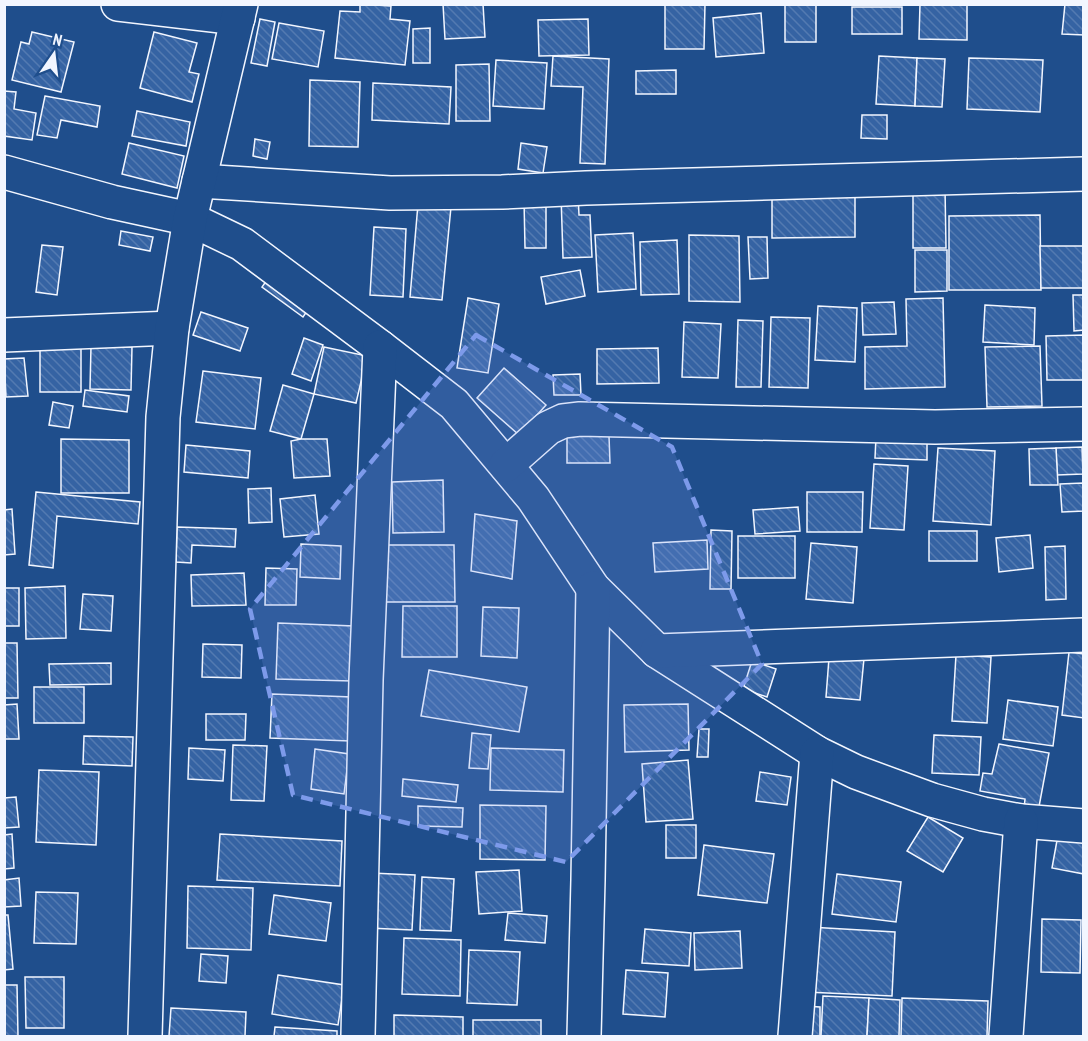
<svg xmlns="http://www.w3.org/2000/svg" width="1088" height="1041" font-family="'PT Sans Narrow',sans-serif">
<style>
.building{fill:url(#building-back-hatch);stroke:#f2f6ff;stroke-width:1.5}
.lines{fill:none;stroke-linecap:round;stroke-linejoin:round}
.minor-casing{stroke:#f2f6ff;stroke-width:36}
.minor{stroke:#1f4e8c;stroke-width:33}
.marked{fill:#7d9aea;fill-opacity:0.2;stroke:#7d9aea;stroke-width:4.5;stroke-dasharray:12 8;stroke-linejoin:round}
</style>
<defs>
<pattern id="building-back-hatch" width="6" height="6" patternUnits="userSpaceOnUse" patternTransform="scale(1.5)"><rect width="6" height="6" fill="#3563a3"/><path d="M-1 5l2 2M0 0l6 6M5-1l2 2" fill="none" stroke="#537ab1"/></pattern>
</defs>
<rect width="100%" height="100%" fill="#1f4e8c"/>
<g class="building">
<path d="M360,4L391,6L390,19L410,21L405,65L335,58L340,11L360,12Z"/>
<path d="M443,4H483L485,37L445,39Z"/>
<path d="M665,4H705L704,49H665Z"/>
<rect x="785" y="4" width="31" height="38"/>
<path d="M920,4H967V40L919,39Z"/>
<path d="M1065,4H1084V35L1062,34Z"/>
<rect x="852" y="7" width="50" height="27"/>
<path d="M761,13L764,53L716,57L713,18Z"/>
<path d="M260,19L275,22L267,66L251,63Z"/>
<path d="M588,19L589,55L539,56L538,20Z"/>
<path d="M279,23L324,31L318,67L272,59Z"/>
<path d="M430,28V63H413V29Z"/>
<path d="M32,32L74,42L61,92L12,80L21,42L29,44Z"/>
<path d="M154,32L197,43L189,72L199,74L192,102L140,88Z"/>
<path d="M553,56L609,59L605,164L580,163L583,87L551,86Z"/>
<path d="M879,56L917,58L915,106L876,104Z"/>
<path d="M917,58L945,59L942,107L915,106Z"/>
<path d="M969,58L1043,60L1040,112L967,109Z"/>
<path d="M496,60L547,63L544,109L493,106Z"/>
<path d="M489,64L490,121H456V65Z"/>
<path d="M676,70V94H636V71Z"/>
<path d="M310,80L360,82L358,147L309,146Z"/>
<path d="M373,83L451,87L449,124L372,120Z"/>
<path d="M4,91L16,92L14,109L36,113L32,140L4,136Z"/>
<path d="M45,96L100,106L97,127L61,120L57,138L37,135Z"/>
<path d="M137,111L190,122L186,146L132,136Z"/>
<path d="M862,115H887V139L861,138Z"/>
<path d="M255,139L270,142L267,159L253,156Z"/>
<path d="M129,143L184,156L177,188L122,174Z"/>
<path d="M521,143L547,147L543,173L518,169Z"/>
<path d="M913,187H945L946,248H913Z"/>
<path d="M578,194L579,215H590L592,257L563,258L561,195Z"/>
<path d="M855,194V237L772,238V195Z"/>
<path d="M524,200H546V248H525Z"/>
<path d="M418,204L451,207L442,300L410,297Z"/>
<path d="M1040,215L1041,290H949V216Z"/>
<path d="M374,227L406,229L403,297L370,295Z"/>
<path d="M121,231L153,237L150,251L119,245Z"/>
<path d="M633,233L636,289L598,292L595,235Z"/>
<path d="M689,235L739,236L740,302L689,301Z"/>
<path d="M748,237H767L768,278L750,279Z"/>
<path d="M677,240L679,294L641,295L640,242Z"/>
<path d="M42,245L63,247L57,295L36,292Z"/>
<path d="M1040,246H1084V288H1041Z"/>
<path d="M915,250H947V291L915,292Z"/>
<path d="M580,270L585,296L546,304L541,277Z"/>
<path d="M271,274L312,304L303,317L262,287Z"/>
<path d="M1073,295H1084V330L1074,331Z"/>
<path d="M468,298L499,304L488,373L457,368Z"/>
<path d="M943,298L945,387L865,389V347L907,346L906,299Z"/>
<path d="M894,302L896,334L863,335L862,303Z"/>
<path d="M985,305L1035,308L1034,345L983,342Z"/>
<path d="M818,306L857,308L855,362L815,360Z"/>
<path d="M201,312L248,328L240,351L193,335Z"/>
<path d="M771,317L810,318L808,388L769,387Z"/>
<path d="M738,320L763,321L761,387H736Z"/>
<path d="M684,322L721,324L718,378L682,377Z"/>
<path d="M1084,335V380H1047L1046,336Z"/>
<path d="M304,338L323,345L311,381L292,374Z"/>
<rect x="40" y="345" width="41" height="47"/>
<path d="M91,346L132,347L131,390L90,389Z"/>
<path d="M1040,346L1042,406L987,407L985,347Z"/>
<path d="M324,347L367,356L356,403L314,394Z"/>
<path d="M658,348L659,383L597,384V349Z"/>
<path d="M24,358L28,396L6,397L4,359Z"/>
<path d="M504,368L546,405L519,435L477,398Z"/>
<path d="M203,371L261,378L255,429L196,422Z"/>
<path d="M580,374L581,395H554L553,375Z"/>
<path d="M283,385L314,394L301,439L270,431Z"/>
<path d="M85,390L129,396L127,412L83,406Z"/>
<path d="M53,402L73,406L69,428L49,425Z"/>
<path d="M567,436H609L610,463H567Z"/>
<path d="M876,437L927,440V460L875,458Z"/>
<path d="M61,439L129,440V493H61Z"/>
<path d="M301,439H327L330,476L294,478L291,441Z"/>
<path d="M186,445L250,451L248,478L184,472Z"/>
<path d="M1082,447L1083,474L1057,475L1056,448Z"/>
<path d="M938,448L995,451L991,525L933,521Z"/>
<path d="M1056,448L1058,485H1030L1029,449Z"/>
<path d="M874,464L908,466L904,530L870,528Z"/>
<path d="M443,480L444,532L393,533L392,482Z"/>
<path d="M1083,483L1084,511L1062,512L1060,484Z"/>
<path d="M271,488L272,522L249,523L248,489Z"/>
<path d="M36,492L140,502L138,524L57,516L53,568L29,565Z"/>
<path d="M807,492H863L862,532H807Z"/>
<path d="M315,495L319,534L284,537L280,499Z"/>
<path d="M798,507L800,531L755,534L753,510Z"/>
<path d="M12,509L15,554L4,555V510Z"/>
<path d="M475,514L517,521L512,579L471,571Z"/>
<path d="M177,527L236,529L235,547L192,545L191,563L176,562Z"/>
<path d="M711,530L732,531L731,589H710Z"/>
<rect x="929" y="531" width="48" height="30"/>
<path d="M1030,535L1033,568L999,572L996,538Z"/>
<rect x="738" y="536" width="57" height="42"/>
<path d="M707,540L708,569L655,572L653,543Z"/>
<path d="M811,543L857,547L853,603L806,599Z"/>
<path d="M301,544L341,546L340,579L300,577Z"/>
<path d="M378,545H454L455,602H378Z"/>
<path d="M1065,546L1066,599L1046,600L1045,547Z"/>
<path d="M266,568L297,569L296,605H265Z"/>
<path d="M244,573L246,605L192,606L191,575Z"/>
<path d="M65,586L66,638L26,639L25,588Z"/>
<rect x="4" y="588" width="15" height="38"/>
<path d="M83,594L113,596L111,631L80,629Z"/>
<path d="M403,606H457V657H402Z"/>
<path d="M483,607L519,608L517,658L481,656Z"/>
<path d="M278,623L354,626L352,681L276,679Z"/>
<path d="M4,643H17L18,698H4Z"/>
<path d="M203,644L242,645L241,678L202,677Z"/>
<path d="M830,645L865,648L860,700L826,697Z"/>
<path d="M1069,652L1084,654V718L1062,715Z"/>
<path d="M956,655L991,657L987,723L952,721Z"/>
<path d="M752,661L776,669L767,697L743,689Z"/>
<path d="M111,663V684L50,685L49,664Z"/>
<path d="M429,670L527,687L519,732L421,716Z"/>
<rect x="34" y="687" width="50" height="36"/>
<path d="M272,694L352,697L350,741L270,738Z"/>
<path d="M1008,700L1058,707L1053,746L1003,739Z"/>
<path d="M17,704L19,739H4V705Z"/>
<path d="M688,704L689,750L625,752L624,705Z"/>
<path d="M206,714H246L245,740H206Z"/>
<path d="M699,729H709L708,757H697Z"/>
<path d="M472,733L491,735L488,769L469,768Z"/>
<path d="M934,735L981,737L979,775L932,773Z"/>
<path d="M84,736L133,737L132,766L83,764Z"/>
<path d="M999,744L1049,753L1038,812L1024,809L1025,799L980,791L983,773L992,774Z"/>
<path d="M233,745L267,746L264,801L231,800Z"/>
<path d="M189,748L225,750L223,781L188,779Z"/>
<path d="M491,748L564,750L563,792L490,790Z"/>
<path d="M315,749L349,754L344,794L311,789Z"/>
<path d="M688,760L693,819L646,822L642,764Z"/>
<path d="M39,770L99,772L96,845L36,842Z"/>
<path d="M760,772L791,777L787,805L756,801Z"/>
<path d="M403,779L458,785L456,802L402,796Z"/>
<path d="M16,797L19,827L4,828V798Z"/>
<path d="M480,805L546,806L545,860L480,859Z"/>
<path d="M418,806L463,808L462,827L418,826Z"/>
<path d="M928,817L963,838L943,872L907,851Z"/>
<rect x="666" y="825" width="30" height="33"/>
<path d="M12,834L14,868L4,869V835Z"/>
<path d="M220,834L342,841L340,886L217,880Z"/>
<path d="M1058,835L1084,840V874L1052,868Z"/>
<path d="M704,845L774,854L767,903L698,895Z"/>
<path d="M519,870L522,911L479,914L476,872Z"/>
<path d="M371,873L415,875L412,930L368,928Z"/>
<path d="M837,874L901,882L896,922L832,914Z"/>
<path d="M422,877L454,879L451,931L420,930Z"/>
<path d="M19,878L21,906L4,907V880Z"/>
<path d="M188,886L253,888L251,950L187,948Z"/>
<path d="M36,892L78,893L76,944L34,943Z"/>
<path d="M274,895L331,903L326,941L269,934Z"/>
<path d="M508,913L547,916L545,943L505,940Z"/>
<path d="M4,915H8L13,969L4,970Z"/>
<path d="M1042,919L1081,920L1080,973L1041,972Z"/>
<path d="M809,927L895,932L892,996L806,992Z"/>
<path d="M645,929L691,933L689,966L642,963Z"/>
<path d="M740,931L742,968L695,970L694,933Z"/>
<path d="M404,938L461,940L460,996L402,994Z"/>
<path d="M469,950L520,952L517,1005L467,1003Z"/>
<path d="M201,954L228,956L226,983L199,981Z"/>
<path d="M626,970L668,973L665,1017L623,1014Z"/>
<path d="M278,975L344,985L338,1025L272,1014Z"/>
<path d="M25,977H64V1028H26Z"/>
<path d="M4,985H17L18,1036H4Z"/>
<path d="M823,996L869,998L867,1036H821Z"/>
<path d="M869,998L900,1000L899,1036H867Z"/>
<path d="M902,998L988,1001L987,1036H901Z"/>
<path d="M805,1006L820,1007V1036H804Z"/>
<path d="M171,1008L246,1012L245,1036H169Z"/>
<path d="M394,1015L463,1017V1036H394Z"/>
<rect x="473" y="1020" width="68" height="16"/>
<path d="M275,1027L337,1031V1036H274Z"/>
</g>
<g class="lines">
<g class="minor-casing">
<g id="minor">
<path d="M118,4L238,18"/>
<path d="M4,172L112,202L190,219L242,244L380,347L454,404L533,498L593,588L657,651L817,753L856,772L932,800L983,814L1021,821L1084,826"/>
<path d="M199,181L390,193L502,192L586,188L1084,174"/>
<path d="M4,335L172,328"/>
<path d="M506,465L548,428L563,421L580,419L935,427L1084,424"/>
<path d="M657,651L1084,635"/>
<path d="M145,1036L163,417L172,328L190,219L241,4"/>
<path d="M358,1036L366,680L380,347"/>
<path d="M584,1036L588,880L593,588"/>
<path d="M795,1036L817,753"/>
<path d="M1006,1036L1021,821"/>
</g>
</g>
<use href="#minor" class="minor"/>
</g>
<path class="marked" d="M476,335L672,447L762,664L566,862L293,795L250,609Z"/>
<rect width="1088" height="1041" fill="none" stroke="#f2f6ff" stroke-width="12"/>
<g transform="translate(54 54) rotate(14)" stroke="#1f4e8c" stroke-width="4.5" paint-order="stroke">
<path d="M0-4.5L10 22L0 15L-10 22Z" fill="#f2f6ff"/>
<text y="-9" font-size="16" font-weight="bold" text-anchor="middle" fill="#f2f6ff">N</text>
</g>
</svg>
